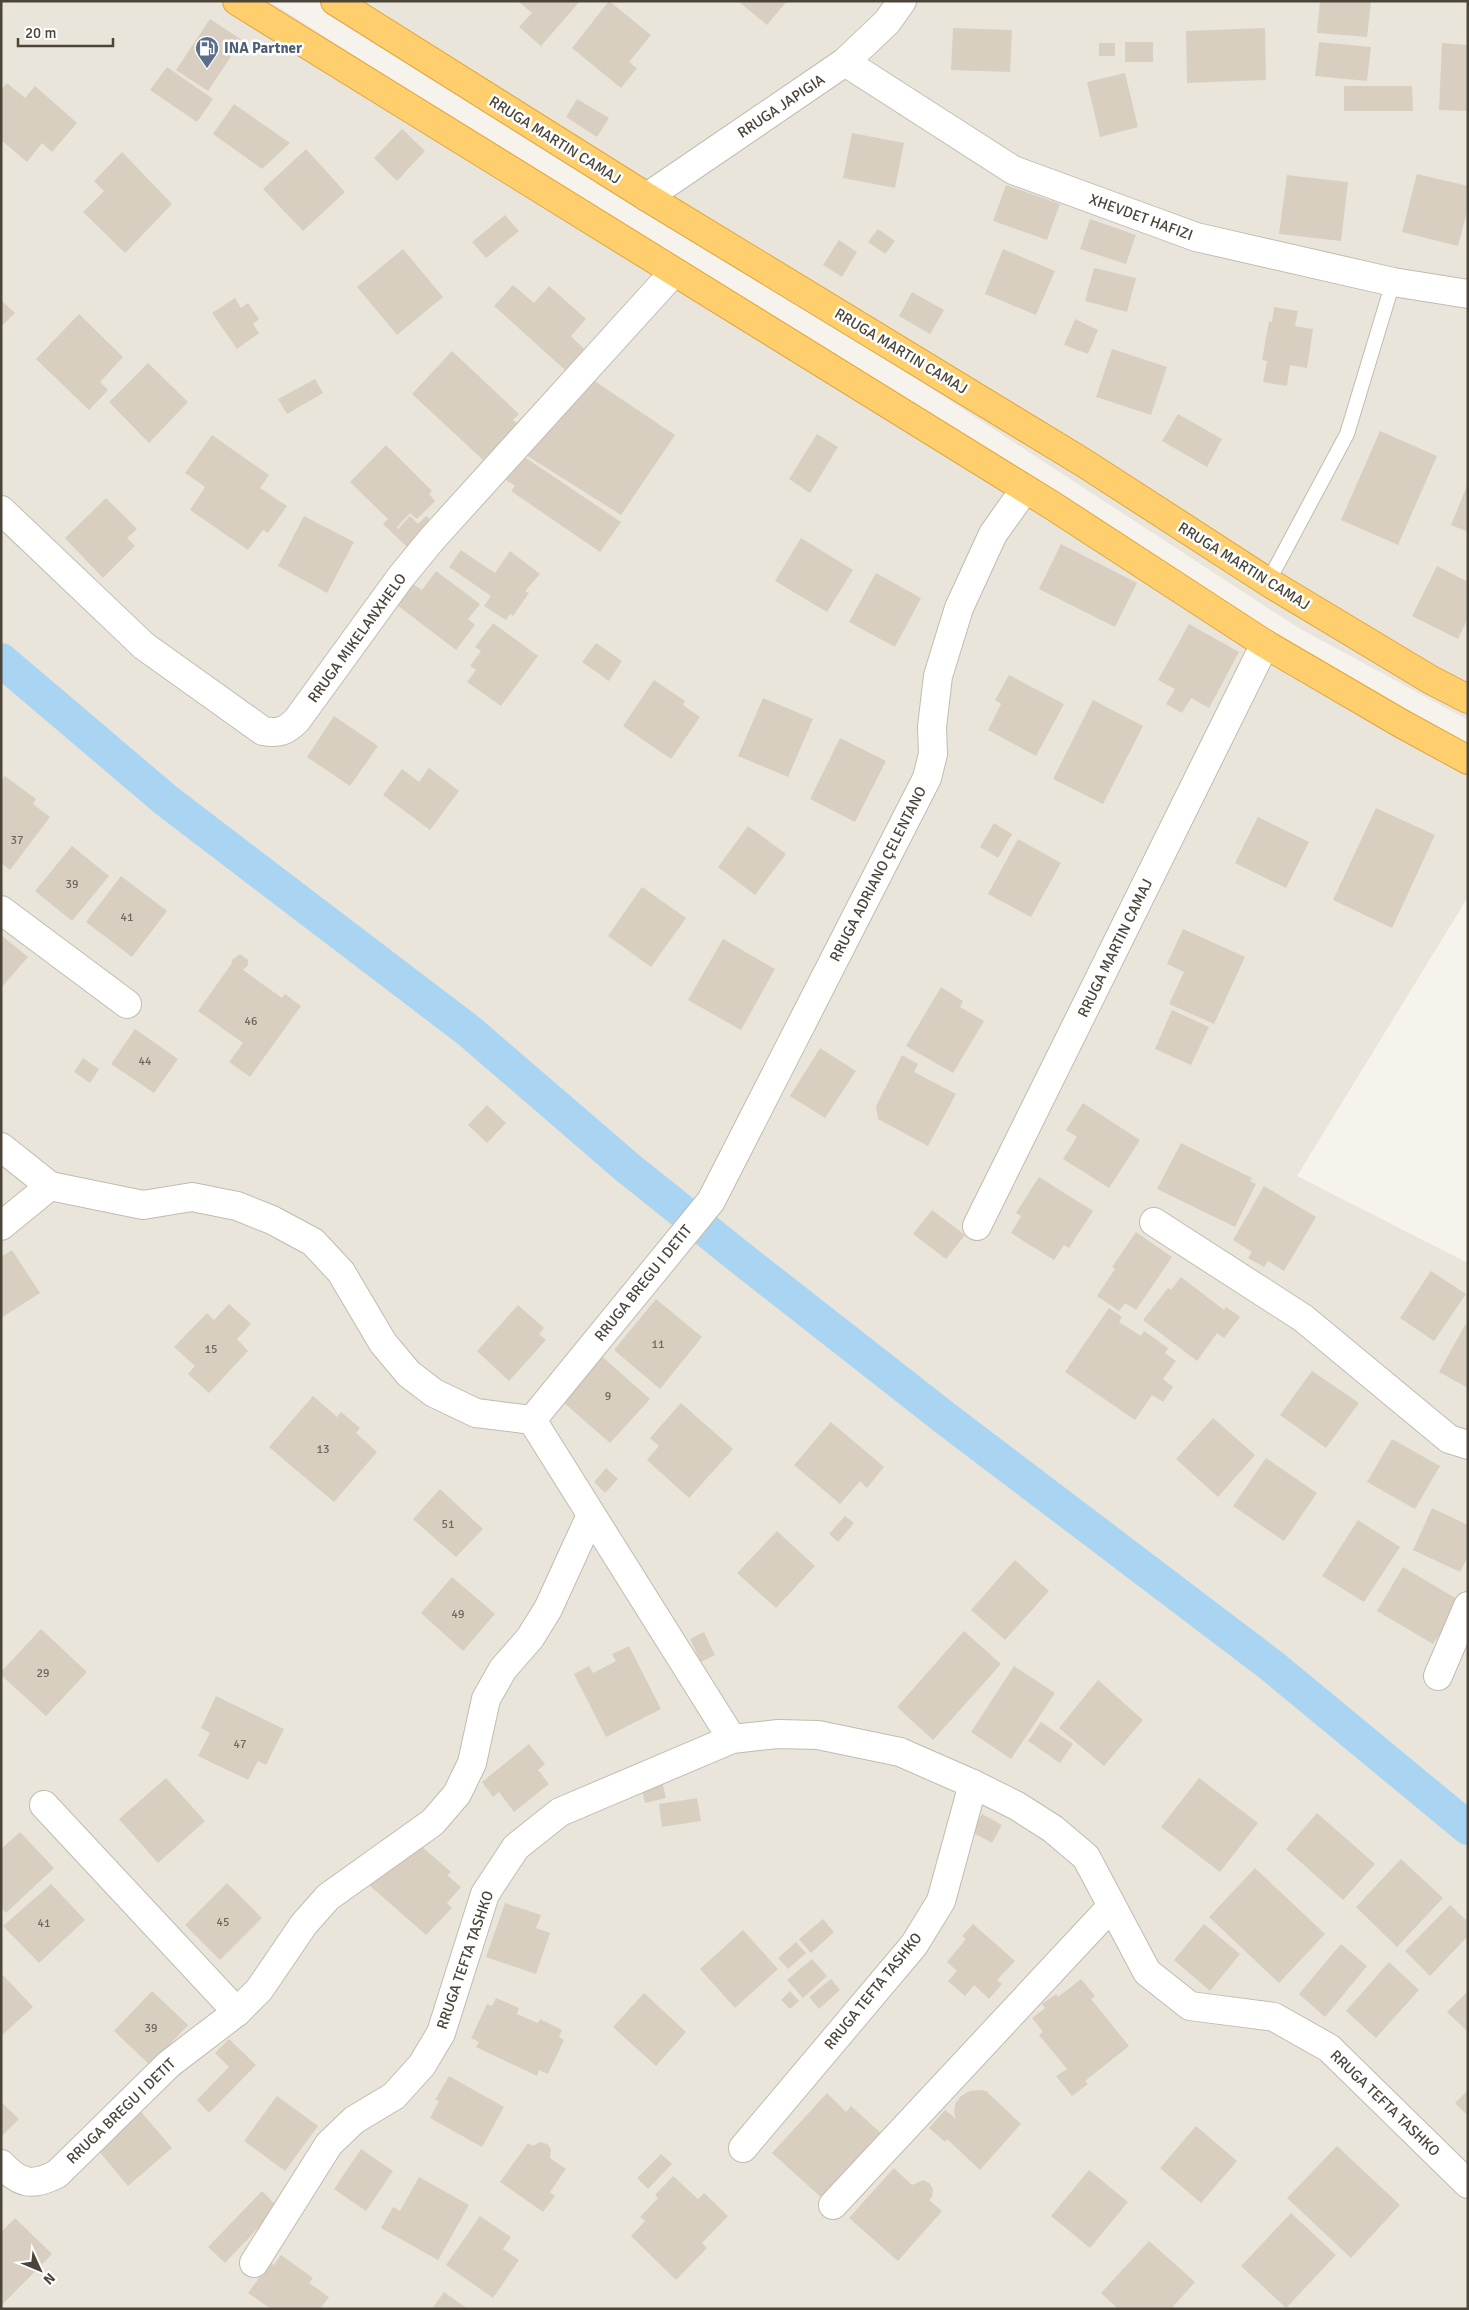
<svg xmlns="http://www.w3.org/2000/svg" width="1469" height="2310" font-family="Signika,sans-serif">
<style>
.residential{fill:#eae5da}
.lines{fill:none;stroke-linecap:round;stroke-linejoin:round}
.canal{stroke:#a9d4f2;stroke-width:34}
.building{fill:#d8cfc1}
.lane-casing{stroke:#c2bbae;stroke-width:16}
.street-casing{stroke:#c2bbae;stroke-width:30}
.highway-casing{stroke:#e0a43c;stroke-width:30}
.lane{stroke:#fff;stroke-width:14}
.street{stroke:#fff;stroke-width:28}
.highway{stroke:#ffcf6e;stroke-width:28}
.labels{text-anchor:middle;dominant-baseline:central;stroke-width:5;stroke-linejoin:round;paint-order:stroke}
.number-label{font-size:12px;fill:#6e675b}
.service-label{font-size:15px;font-weight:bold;fill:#4e5e75;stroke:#fff;text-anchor:start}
.street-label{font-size:15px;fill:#4b4439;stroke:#fff}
</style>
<rect width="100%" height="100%" fill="#f6f3ec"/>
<g class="residential">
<path d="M1,1H269L1468,767V897L1297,1176L1468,1263V2309H1Z"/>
<path d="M337,1H1468V720L1297,627Z"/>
</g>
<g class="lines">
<path class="canal" d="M1,660L167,801L469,1031L628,1168L747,1263L945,1418L1272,1666L1468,1828"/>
</g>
<g class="building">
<path d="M518,1H580L541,46L519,27L532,13Z"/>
<path d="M609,1L651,35L629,62L637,68L621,88L572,48Z"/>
<path d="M738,1H787L767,25Z"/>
<path d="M1320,1H1371L1367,37L1317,33Z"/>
<path d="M210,19L242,40L208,91L176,70Z"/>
<path d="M953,28L1012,30L1010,72L951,70Z"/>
<path d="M1265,28L1266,80L1187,83L1186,31Z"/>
<rect x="1125" y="42" width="28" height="20"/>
<path d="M1319,42L1371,47L1367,81L1315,76Z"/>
<rect x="1099" y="43" width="16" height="13"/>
<path d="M1442,43L1468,45V111L1439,110Z"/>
<path d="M167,67L213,99L197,122L150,90Z"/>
<path d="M1125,73L1138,127L1100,137L1087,82Z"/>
<path d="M7,83L25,98L35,86L77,123L52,152L42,143L27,162L1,140V90Z"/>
<path d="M1344,86H1412L1413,111H1344Z"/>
<path d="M577,99L609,118L597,137L566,117Z"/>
<path d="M234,104L290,143L262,169L213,134Z"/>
<path d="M402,129L425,151L397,181L374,158Z"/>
<path d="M852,133L904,143L895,188L843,178Z"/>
<path d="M306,149L345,192L303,231L263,189Z"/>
<path d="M122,152L172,204L125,253L83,212L104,191L94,181Z"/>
<path d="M1417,174L1468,186V208L1458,246L1402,232Z"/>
<path d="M1287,175L1348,182L1341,241L1279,234Z"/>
<path d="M1006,185L1060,204L1047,240L993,221Z"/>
<path d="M505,215L519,231L486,258L472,242Z"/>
<path d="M1090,219L1136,235L1126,264L1080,249Z"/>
<path d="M878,229L895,241L885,254L868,242Z"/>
<path d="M839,240L857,252L842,277L823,265Z"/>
<path d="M403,249L443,297L397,335L357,287Z"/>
<path d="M1003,249L1055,271L1036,315L985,294Z"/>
<path d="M1094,268L1136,278L1127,312L1085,301Z"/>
<path d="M513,285L534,303L549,286L586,319L571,336L584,349L565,370L494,306Z"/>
<path d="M912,292L944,310L930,334L899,316Z"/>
<path d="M235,298L241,308L248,303L259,319L253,324L259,333L237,349L212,313Z"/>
<path d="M1,300L15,313L1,327Z"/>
<path d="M1274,307L1298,311L1295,326L1313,329L1307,368L1290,365L1287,386L1263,382L1267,361L1262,360L1269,321L1272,322Z"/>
<path d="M79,314L123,357L100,382L108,390L89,410L36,359Z"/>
<path d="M1075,319L1098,330L1088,354L1064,345Z"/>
<path d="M1112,349L1167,367L1151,415L1096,397Z"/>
<path d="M452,351L519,414L513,420L518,424L483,460L412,394Z"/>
<path d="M148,363L188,402L149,443L109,402Z"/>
<path d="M584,374L675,435L621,515L518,450Z"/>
<path d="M315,379L323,393L287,414L278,399Z"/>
<path d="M1178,414L1222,439L1207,467L1162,441Z"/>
<path d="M1380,431L1437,456L1398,545L1341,520Z"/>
<path d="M817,434L838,447L810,493L789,479Z"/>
<path d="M212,435L269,475L260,488L287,506L268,533L263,530L248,550L190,510L205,487L185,473Z"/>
<path d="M386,445L432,491L429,494L435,501L417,519L410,513L397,527L398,529L410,516L418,524L426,516L432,521L407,547L383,524L388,519L350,482Z"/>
<path d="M520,454L621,522L600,552L511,491L515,486L503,478Z"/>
<path d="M1468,483V532L1451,525Z"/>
<path d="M106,498L137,529L127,538L135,546L103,578L65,538Z"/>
<path d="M304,516L354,542L327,593L278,566Z"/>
<path d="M801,538L853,570L827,612L775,581Z"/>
<path d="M1061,544L1137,583L1115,627L1039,589Z"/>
<path d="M461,550L495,573L510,551L540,574L525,591L529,593L513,616L510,614L506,620L484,606L491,596L449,567Z"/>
<path d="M1437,566L1468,582V618L1458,639L1412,616Z"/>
<path d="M436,571L480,604L468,619L475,625L456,650L397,605L413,584L422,590Z"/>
<path d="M876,573L921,598L895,647L849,622Z"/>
<path d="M493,623L538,656L501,706L467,682L476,670L470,666L481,651L475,647Z"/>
<path d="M1189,624L1239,652L1209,708L1191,698L1182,713L1166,704L1175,689L1158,680Z"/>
<path d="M596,643L622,661L609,681L582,662Z"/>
<path d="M1009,675L1064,704L1036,756L988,730L1001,704L995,700Z"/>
<path d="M654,680L685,701L683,705L700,717L671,759L623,726Z"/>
<path d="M763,698L813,719L788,777L738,756Z"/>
<path d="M1093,700L1143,726L1103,804L1053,779Z"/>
<path d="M334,716L378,746L350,786L307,757Z"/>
<path d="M840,738L886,761L855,822L810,799Z"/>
<path d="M429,768L459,791L430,830L383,795L402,769L419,782Z"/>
<path d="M5,776L36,799L33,804L50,817L10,870L1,863V781Z"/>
<path d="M1376,808L1435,835L1392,928L1333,900Z"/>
<path d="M1258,817L1309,842L1286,888L1235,863Z"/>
<path d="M994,823L1012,834L998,858L980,847Z"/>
<path d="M748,826L786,854L755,895L718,867Z"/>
<path d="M1018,839L1061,863L1031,917L988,894Z"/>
<path d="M72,846L109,876L72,921L35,891Z"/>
<path d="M121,876L167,911L132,957L86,922Z"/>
<path d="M642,887L686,918L651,967L608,936Z"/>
<path d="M1183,929L1245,957L1214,1024L1169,1004L1184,972L1167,964Z"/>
<path d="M1,935L28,957L1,988Z"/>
<path d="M723,939L775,969L741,1030L688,1000Z"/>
<path d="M240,954L248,960V965L243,970L282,998L285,994L301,1006L250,1077L229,1062L243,1043L198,1011L232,963V960Z"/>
<path d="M941,987L963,1001L960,1007L984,1021L953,1073L906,1046Z"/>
<path d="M1172,1010L1209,1027L1191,1065L1155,1049Z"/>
<path d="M135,1029L178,1059L154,1093L111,1064Z"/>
<path d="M820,1048L856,1071L825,1118L790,1096Z"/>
<path d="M902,1055L918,1064L914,1072L956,1094L928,1146L878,1119L876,1106Z"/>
<path d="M83,1058L99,1069L90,1083L74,1072Z"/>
<path d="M1083,1103L1140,1140L1109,1188L1063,1159L1077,1137L1066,1130Z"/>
<path d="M487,1105L506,1123L487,1143L468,1125Z"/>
<path d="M1181,1143L1252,1178L1250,1181L1256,1184L1235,1227L1157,1189Z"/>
<path d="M1039,1177L1093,1211L1069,1248L1064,1245L1054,1260L1011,1233L1021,1216L1016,1213Z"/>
<path d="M1264,1186L1316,1217L1284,1271L1268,1261L1264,1267L1248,1258L1252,1252L1233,1240Z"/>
<path d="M932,1210L965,1235L946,1259L913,1234Z"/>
<path d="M1136,1232L1172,1257L1136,1310L1125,1303L1119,1311L1097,1296L1115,1269L1112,1267Z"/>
<path d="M12,1250L40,1293L1,1318V1257Z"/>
<path d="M1431,1271L1466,1294L1434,1341L1400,1318Z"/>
<path d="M1181,1277L1224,1310L1226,1307L1240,1317L1224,1338L1217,1333L1197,1361L1143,1320L1168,1288L1171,1290Z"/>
<path d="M656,1299L702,1337L660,1389L614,1350Z"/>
<path d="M229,1304L251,1324L237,1339L248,1351L209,1393L188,1374L195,1366L174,1347L207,1313L214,1320Z"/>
<path d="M518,1305L544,1328L539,1334L546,1340L509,1381L477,1351Z"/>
<path d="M1109,1308L1122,1317L1119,1322L1141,1336L1144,1331L1168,1348L1165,1353L1176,1361L1163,1379L1173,1387L1163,1402L1152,1395L1135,1420L1065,1372Z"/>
<path d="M1465,1325L1468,1326V1388L1439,1372Z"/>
<path d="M596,1351L650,1399L610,1443L563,1402L573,1392L565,1386Z"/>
<path d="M1312,1371L1359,1403L1326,1448L1280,1415Z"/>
<path d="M313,1396L337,1417L341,1412L360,1428L356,1433L377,1452L334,1502L269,1447Z"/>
<path d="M681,1403L733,1449L689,1498L647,1460L659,1446L650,1438Z"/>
<path d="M1213,1418L1255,1455L1218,1497L1176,1459Z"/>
<path d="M831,1422L884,1467L867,1488L860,1481L840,1504L794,1465Z"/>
<path d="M1392,1439L1440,1466L1415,1509L1367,1482Z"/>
<path d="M1266,1458L1317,1493L1284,1541L1233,1506Z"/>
<path d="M606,1468L618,1479L605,1493L594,1482Z"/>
<path d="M440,1489L483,1529L456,1557L413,1519Z"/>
<path d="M1432,1508L1468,1525V1556L1460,1572L1413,1550Z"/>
<path d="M845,1516L854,1523L838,1542L829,1534Z"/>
<path d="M1358,1520L1400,1547L1364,1602L1322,1576Z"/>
<path d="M777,1531L815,1566L776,1608L737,1573Z"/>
<path d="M1015,1560L1049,1591L1005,1640L971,1610Z"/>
<path d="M1403,1567L1462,1602L1433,1644L1377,1611Z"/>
<path d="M452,1577L495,1614L463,1651L421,1613Z"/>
<path d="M41,1629L87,1672L46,1716L1,1675V1672Z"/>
<path d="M964,1631L1001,1664L933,1740L897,1707Z"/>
<path d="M704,1632L715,1655L701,1662L690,1639Z"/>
<path d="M629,1646L661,1709L606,1737L574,1674L589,1666L593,1673L616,1661L612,1654Z"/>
<path d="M1014,1666L1055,1693L1011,1759L971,1732Z"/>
<path d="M1098,1680L1143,1720L1104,1766L1059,1728Z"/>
<path d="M216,1696L284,1729L266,1765L258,1761L248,1780L198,1756L210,1733L201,1728Z"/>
<path d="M1041,1722L1073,1744L1060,1763L1028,1741Z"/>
<path d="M529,1744L545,1764L538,1770L549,1784L514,1812L499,1792L493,1797L482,1782Z"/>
<path d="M166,1778L205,1821L158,1863L119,1819Z"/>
<path d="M1199,1778L1258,1823L1220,1872L1161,1827Z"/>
<path d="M662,1781L666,1798L645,1803L641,1786Z"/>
<path d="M697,1798L701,1821L662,1827L659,1804Z"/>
<path d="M1317,1813L1375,1864L1343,1900L1286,1849Z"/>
<path d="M982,1814L1002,1825L992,1843L972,1832Z"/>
<path d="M20,1832L54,1868L6,1913L1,1908V1849Z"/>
<path d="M414,1840L451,1872L447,1875L461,1887L447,1903L452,1908L426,1935L369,1885Z"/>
<path d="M1401,1859L1443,1898L1397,1947L1356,1907Z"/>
<path d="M1255,1868L1325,1934L1279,1983L1209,1917Z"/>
<path d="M227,1883L262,1918L220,1960L185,1925Z"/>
<path d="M51,1884L85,1920L39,1963L3,1926Z"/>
<path d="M505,1903L541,1915L536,1928L550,1933L536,1974L486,1957Z"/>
<path d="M1450,1905L1468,1922V1936L1430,1976L1405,1951Z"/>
<path d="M823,1919L834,1932L811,1953L799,1939Z"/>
<path d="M973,1924L1015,1961L997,1980L1002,1984L989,1999L974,1985L965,1996L948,1981L957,1971L947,1962L966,1939L962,1936Z"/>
<path d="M1204,1924L1240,1954L1210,1991L1174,1960Z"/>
<path d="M743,1930L778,1969L735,2008L700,1969Z"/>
<path d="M796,1942L806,1953L788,1969L778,1958Z"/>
<path d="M1341,1944L1367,1966L1325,2017L1299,1994Z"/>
<path d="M812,1959L827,1976L803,1998L787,1980Z"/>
<path d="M1389,1962L1419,1990L1376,2038L1346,2011Z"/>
<path d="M1,1973L33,2007L1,2036Z"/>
<path d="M831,1979L840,1990L819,2009L809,1997Z"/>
<path d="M1081,1979L1095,1996L1091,1999L1129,2046L1085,2081L1088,2084L1072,2096L1056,2076L1067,2069L1039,2035L1043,2032L1032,2018L1045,2008L1042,2004L1056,1994L1058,1997Z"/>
<path d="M152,1991L188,2025L150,2065L114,2031Z"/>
<path d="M790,1991L799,2001L790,2009L781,2000Z"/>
<path d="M1468,1991V2032L1447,2012Z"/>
<path d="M644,1993L686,2032L656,2066L613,2027Z"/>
<path d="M496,1998L519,2008L517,2014L538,2023L540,2019L562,2030L559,2037L564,2040L548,2074L539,2070L537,2076L476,2047L479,2042L471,2038L487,2004L492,2006Z"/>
<path d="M229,2039L256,2065L209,2113L197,2100L229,2067L215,2053Z"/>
<path d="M449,2076L504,2107L482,2147L430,2118L439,2101L435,2100Z"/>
<path d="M980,2090L986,2091L1021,2124L980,2170L947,2139L945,2142L929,2128L945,2110L956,2119L954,2113L955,2104L961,2096L970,2091Z"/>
<path d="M1468,2090V2116L1455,2103Z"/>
<path d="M827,2093L846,2112L851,2106L883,2135L824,2200L772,2153Z"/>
<path d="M277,2096L318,2126L285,2171L244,2141Z"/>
<path d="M1,2102L19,2119L1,2137Z"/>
<path d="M136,2106L172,2148L128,2186L93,2144Z"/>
<path d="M1196,2126L1237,2161L1201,2203L1160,2168Z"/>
<path d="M540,2142L547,2144L551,2149L550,2158L566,2169L550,2192L555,2196L543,2212L500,2182L528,2143L533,2146Z"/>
<path d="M1337,2146L1400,2205L1351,2258L1287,2198Z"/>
<path d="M361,2149L393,2171L366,2211L334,2189Z"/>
<path d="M661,2154L672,2164L648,2189L637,2178Z"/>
<path d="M894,2168L912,2185L923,2180L929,2183L933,2189L932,2197L929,2200L942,2211L898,2261L849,2218Z"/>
<path d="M1089,2170L1128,2202L1090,2248L1051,2216Z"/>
<path d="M673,2176L698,2199L704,2193L728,2216L702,2243L707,2248L676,2280L631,2236L645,2221L640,2217L658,2198L655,2195Z"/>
<path d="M419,2177L469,2205L438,2260L381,2228L393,2207L400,2211Z"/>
<path d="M262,2191L278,2207L225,2263L208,2247Z"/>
<path d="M1291,2213L1336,2255L1286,2308L1241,2266Z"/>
<path d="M480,2216L511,2237L503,2249L519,2260L493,2298L446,2265Z"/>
<path d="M15,2218L52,2254L1,2306V2232Z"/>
<path d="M1149,2241L1195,2282L1171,2309H1118L1101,2293Z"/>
<path d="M281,2255L313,2278L309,2283L329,2297L320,2309H271L248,2293L270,2263L274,2265Z"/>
<path d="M444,2292L468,2309H432Z"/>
</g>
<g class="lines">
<g class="lane-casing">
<path id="lane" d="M1268,582L1347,434L1393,282"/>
</g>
<g class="street-casing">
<g id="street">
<path d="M845,62L1013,170L1196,237L1393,282L1468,294"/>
<path d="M647,197L845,62L887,22L902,1"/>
<path d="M1,510L144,646L263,731C279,734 286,731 297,720L400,578L432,539L674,272"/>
<path d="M1,910L127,1004"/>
<path d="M1,1147L50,1186L143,1205L192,1197L237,1206L272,1220L313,1242L341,1272L383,1343L409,1374L434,1393L476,1413L532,1420"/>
<path d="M1154,1222L1303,1318L1449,1439L1468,1445"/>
<path d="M1,1226L50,1186"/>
<path d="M977,1226L1265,644"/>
<path d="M532,1420L711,1201L927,778L933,754L932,727L938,676L959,608L993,534L1025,489"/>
<path d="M532,1420L732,1739"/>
<path d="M1438,1676L1468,1606"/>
<path d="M44,1805L237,2012"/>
<path d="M743,2148L914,1945L941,1901L973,1784"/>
<path d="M1,2164C20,2184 32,2187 57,2174L169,2064L237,2012L259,1990L304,1924L328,1897L433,1822L457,1794L472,1763L486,1699L503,1669L530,1638L548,1609L591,1515"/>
<path d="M833,2205L1111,1907"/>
<path d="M254,2263L329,2144L354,2120L394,2096L422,2065L441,2033L485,1894L516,1847L560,1812L732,1739L778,1734L818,1735L900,1752L973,1784L1017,1806L1053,1829L1086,1857L1147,1972L1190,2006L1274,2017L1329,2048L1468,2184"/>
</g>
</g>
<g class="highway-casing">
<g id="highway">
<path d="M237,1L1053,506L1265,644L1402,724L1468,760"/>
<path d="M335,1L647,197L1084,463L1268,582L1431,680L1468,699"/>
</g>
</g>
<use href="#lane" class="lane"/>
<use href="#street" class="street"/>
<use href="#highway" class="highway"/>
</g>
<defs>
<g id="fuel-pin" transform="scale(1.25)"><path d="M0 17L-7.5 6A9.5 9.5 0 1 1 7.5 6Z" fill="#5c6f8a" stroke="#fff"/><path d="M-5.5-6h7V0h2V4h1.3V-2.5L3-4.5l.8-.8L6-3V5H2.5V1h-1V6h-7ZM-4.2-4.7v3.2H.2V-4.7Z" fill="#fff"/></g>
</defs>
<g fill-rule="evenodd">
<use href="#fuel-pin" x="207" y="48"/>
</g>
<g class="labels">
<g class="number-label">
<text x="17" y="840">37</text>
<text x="72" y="884">39</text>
<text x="127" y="917">41</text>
<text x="251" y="1021">46</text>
<text x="145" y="1061">44</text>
<text x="658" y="1344">11</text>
<text x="211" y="1349">15</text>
<text x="608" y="1396">9</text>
<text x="323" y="1449">13</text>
<text x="448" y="1524">51</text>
<text x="458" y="1614">49</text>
<text x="43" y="1673">29</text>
<text x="240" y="1744">47</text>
<text x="223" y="1922">45</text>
<text x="44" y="1923">41</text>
<text x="151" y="2028">39</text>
</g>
<g class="service-label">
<text x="224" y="48">INA Partner</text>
</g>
<g class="street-label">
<text transform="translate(781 106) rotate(-34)">RRUGA JAPIGIA</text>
<text transform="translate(555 140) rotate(32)">RRUGA MARTIN CAMAJ</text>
<text transform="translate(1141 217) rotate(20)">XHEVDET HAFIZI</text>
<text transform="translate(901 351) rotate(31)">RRUGA MARTIN CAMAJ</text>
<text transform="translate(1244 566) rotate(32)">RRUGA MARTIN CAMAJ</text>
<text transform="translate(357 638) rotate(-54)">RRUGA MIKELANXHELO</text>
<text transform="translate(878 874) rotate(-63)">RRUGA ADRIANO ÇELENTANO</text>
<text transform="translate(1115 948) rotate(-64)">RRUGA MARTIN CAMAJ</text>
<text transform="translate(643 1283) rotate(-51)">RRUGA BREGU I DETIT</text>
<text transform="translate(465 1960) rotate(-71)">RRUGA TEFTA TASHKO</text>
<text transform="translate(873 1991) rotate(-51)">RRUGA TEFTA TASHKO</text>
<text transform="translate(1385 2103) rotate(44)">RRUGA TEFTA TASHKO</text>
<text transform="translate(121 2111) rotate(-44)">RRUGA BREGU I DETIT</text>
</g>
</g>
<rect width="1469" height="2310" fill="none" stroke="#4b4439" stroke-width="5"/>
<g transform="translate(40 2270) rotate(134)" stroke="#ffffff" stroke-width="4" paint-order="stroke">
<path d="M0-4L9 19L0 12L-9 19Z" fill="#4b4439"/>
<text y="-8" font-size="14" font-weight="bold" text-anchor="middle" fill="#4b4439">N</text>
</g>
<path d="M18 38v8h95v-8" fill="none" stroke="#4b4439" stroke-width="2.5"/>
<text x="25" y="38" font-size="15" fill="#4b4439" stroke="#ffffff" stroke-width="4" paint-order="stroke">20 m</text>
</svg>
